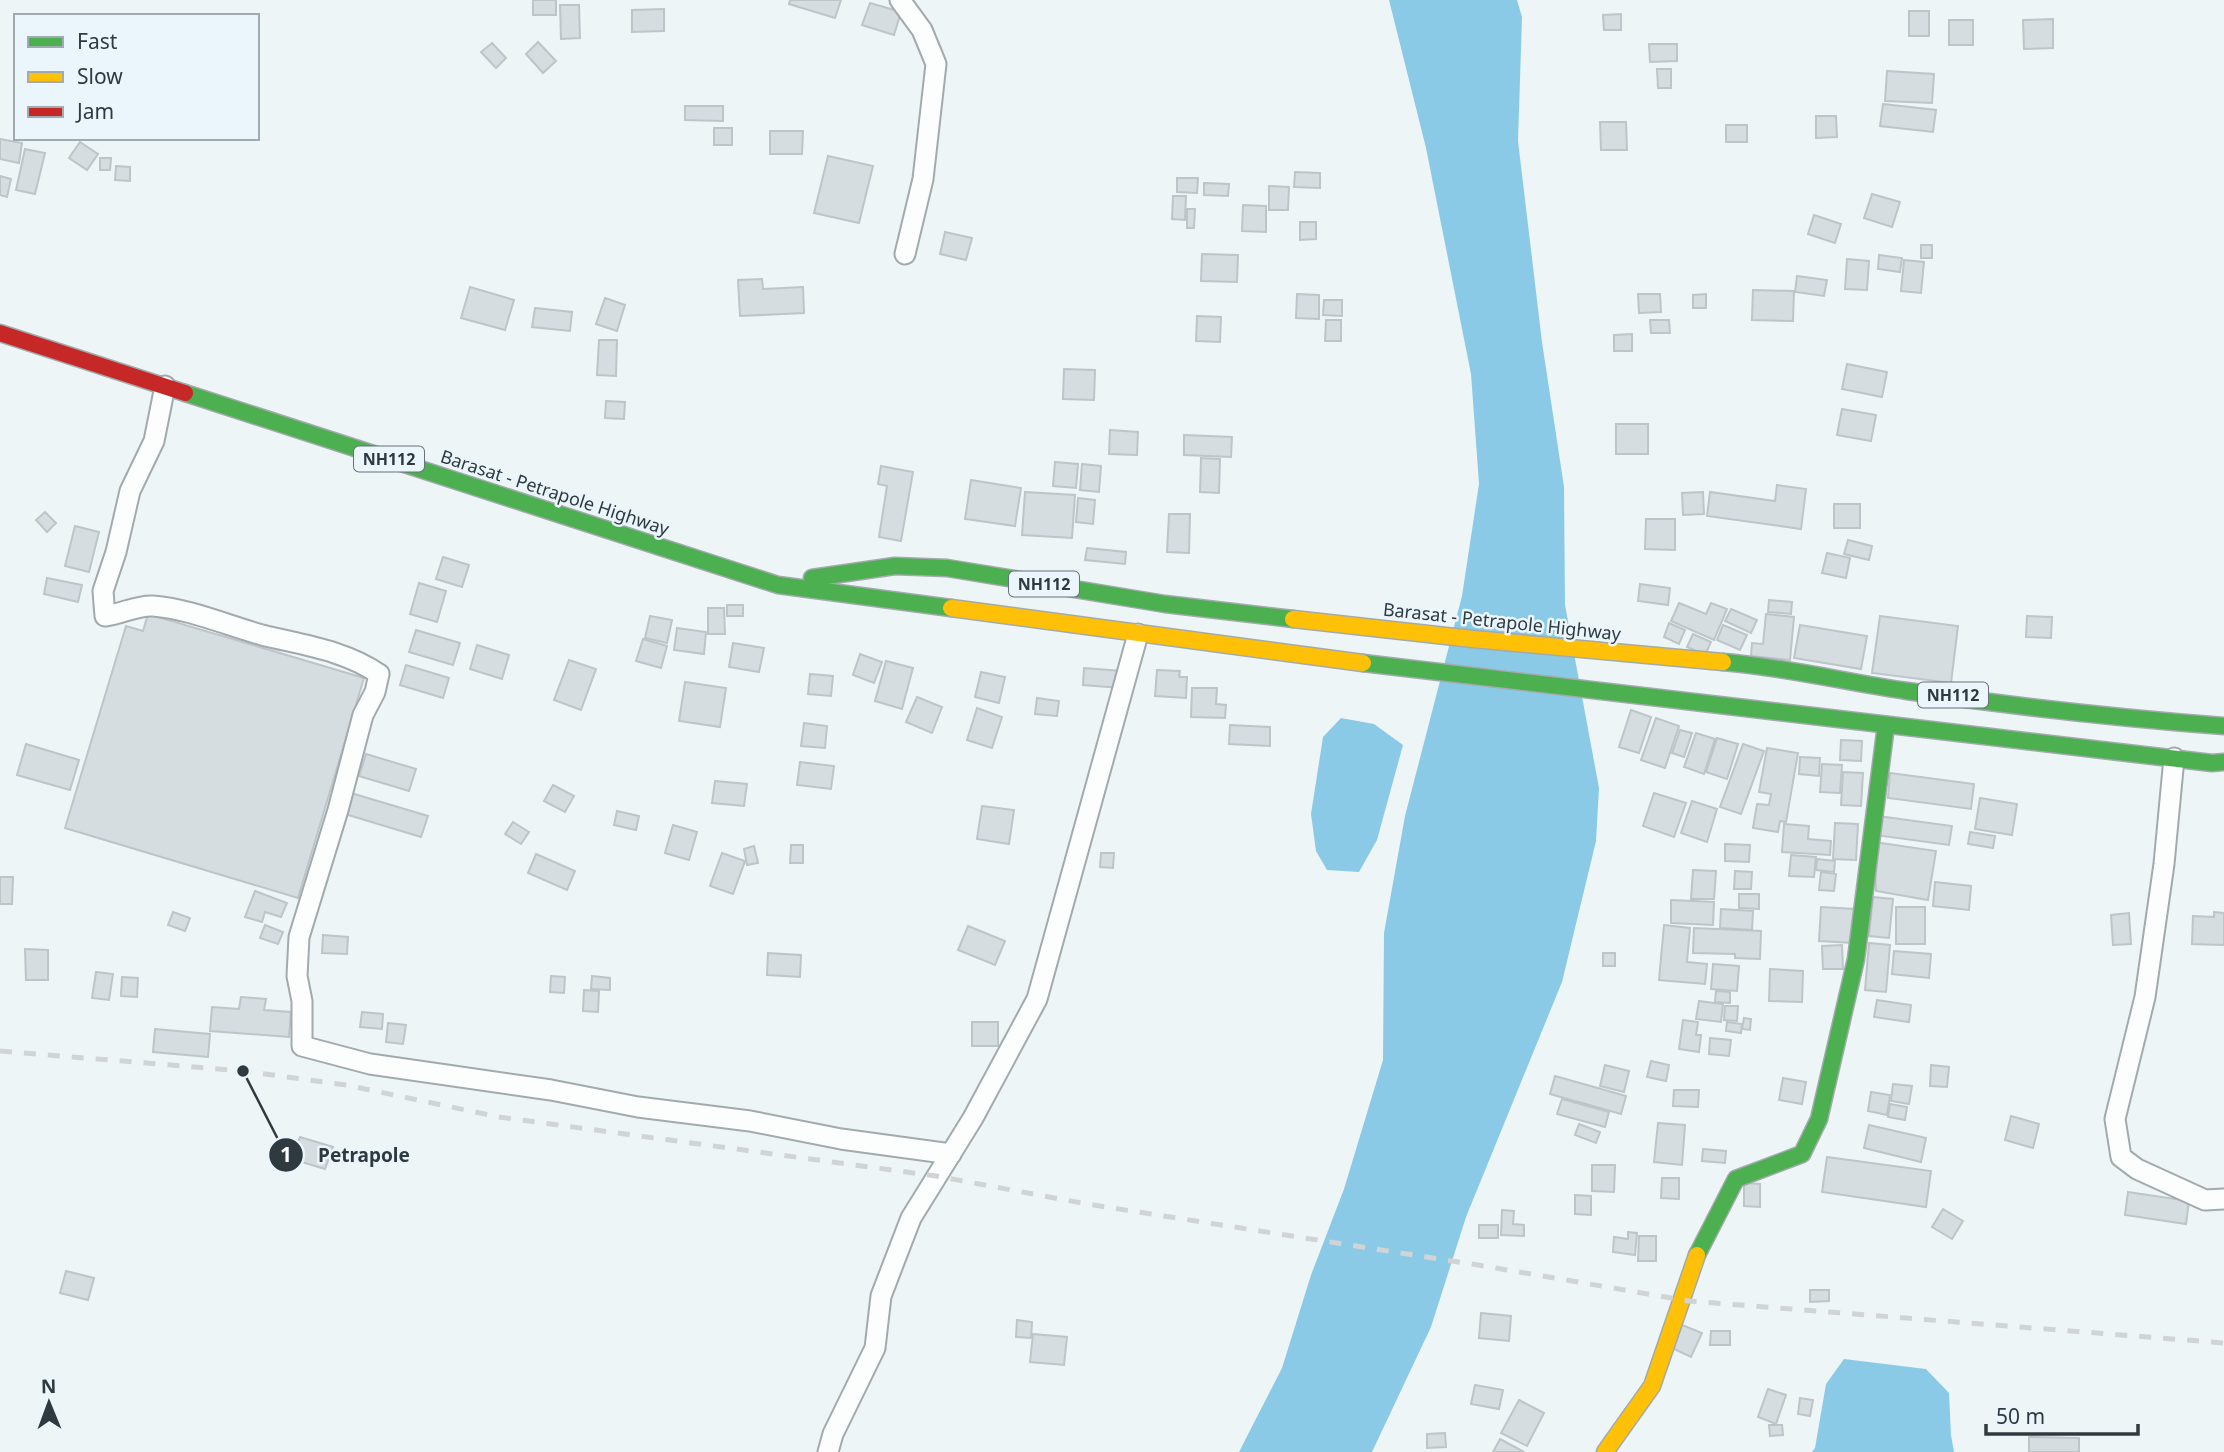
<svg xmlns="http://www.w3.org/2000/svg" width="2224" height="1452" font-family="'Noto Sans',sans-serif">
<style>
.water{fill:#8bcae6}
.building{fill:#d5dde0;stroke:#bdc5c9;stroke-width:2}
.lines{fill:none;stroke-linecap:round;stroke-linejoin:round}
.street-casing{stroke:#a2aaad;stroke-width:23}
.fast-casing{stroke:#a2aaad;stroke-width:19}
.slow-casing{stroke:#a2aaad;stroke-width:19}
.jam-casing{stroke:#a2aaad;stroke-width:19}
.street{stroke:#fcfefe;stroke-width:19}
.fast{stroke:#4caf50;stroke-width:16}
.slow{stroke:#ffc107;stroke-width:16}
.jam{stroke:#c62828;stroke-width:16}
.rail{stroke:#d1d4d5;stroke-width:5;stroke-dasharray:12 12;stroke-linecap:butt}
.labels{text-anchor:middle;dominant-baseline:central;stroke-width:5;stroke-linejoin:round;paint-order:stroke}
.shield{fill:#eaf6fb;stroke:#677278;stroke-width:2}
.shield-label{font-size:16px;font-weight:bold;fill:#2f3a40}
.street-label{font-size:18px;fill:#2f3a40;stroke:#eaf6fb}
.leader{fill:none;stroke:#2f3a40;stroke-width:2.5}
.callout-dot{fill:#2f3a40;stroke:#eaf6fb;stroke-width:2.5}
.mark-label{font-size:21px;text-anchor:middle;font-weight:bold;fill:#fff}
.callout-label{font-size:19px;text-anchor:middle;font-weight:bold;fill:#2f3a40;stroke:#eaf6fb;stroke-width:5;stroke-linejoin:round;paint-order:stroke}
</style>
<rect width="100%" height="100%" fill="#eef5f7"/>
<g class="water">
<path d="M1389,0H1517L1522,17L1518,141L1542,342L1564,487L1565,605L1599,788L1596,841L1562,982L1466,1217L1431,1327L1372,1452H1239L1282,1368L1311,1275L1344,1189L1383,1060L1384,933L1405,816L1462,596L1479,484L1471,374L1426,148Z"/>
<path d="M1341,718L1374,724L1403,745L1377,840L1359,872L1327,870L1316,851L1311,814L1323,737Z"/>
<path d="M1844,1359L1926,1369L1949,1393L1951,1435L1954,1452H1812L1815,1448L1826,1384Z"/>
</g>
<g class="building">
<rect x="533" y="0" width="23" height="15"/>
<path d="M790,0H841L835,18L789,4Z"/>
<path d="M870,3L901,12L894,35L862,25Z"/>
<path d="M560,5H579L580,38L561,39Z"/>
<path d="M664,9V31L632,32V10Z"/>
<rect x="1909" y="11" width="20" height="25"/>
<path d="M1621,14V30H1604L1603,15Z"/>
<path d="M2053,19V48L2024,49L2023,20Z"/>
<rect x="1949" y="20" width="24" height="25"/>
<path d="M538,42L556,61L543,73L526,54Z"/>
<path d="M492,43L506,58L496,68L481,52Z"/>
<path d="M1649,44H1677V61L1650,62Z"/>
<path d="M1657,69H1671V88H1658Z"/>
<path d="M1887,71L1934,74L1932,103L1885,101Z"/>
<path d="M1883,104L1936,110L1933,132L1880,126Z"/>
<path d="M685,106H723V121L685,120Z"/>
<path d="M1816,116H1836L1837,137L1816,138Z"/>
<path d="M1600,122H1626L1627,150H1601Z"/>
<rect x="1726" y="125" width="21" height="17"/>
<rect x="714" y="128" width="18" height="17"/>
<path d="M770,131H803L802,154H770Z"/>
<path d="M0,139L22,143L19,163L0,159Z"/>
<path d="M80,142L98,154L87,170L69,158Z"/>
<path d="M25,149L45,153L35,194L16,190Z"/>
<path d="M828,156L873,166L859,223L814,213Z"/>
<path d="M100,158H111L110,170H100Z"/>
<path d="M116,166L130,167V181L115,180Z"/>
<path d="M1295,172L1320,173V188L1294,187Z"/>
<path d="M0,176L11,179L7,197L0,195Z"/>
<path d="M1177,178H1198L1197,193L1177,192Z"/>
<path d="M1204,183L1229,184L1228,196L1204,195Z"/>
<path d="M1269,186L1289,187L1288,210H1269Z"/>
<path d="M1872,194L1900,202L1892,227L1864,218Z"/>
<path d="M1173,196H1186L1185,220L1172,219Z"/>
<path d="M1243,205L1266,206V232L1242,231Z"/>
<path d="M1187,209H1195L1194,228H1187Z"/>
<path d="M1814,215L1841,224L1835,243L1808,234Z"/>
<path d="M1300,222H1316V239L1300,240Z"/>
<path d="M945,232L972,238L966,260L940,254Z"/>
<rect x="1921" y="245" width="11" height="13"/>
<path d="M1202,254L1238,255L1237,282L1201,281Z"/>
<path d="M1879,255L1902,258L1900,272L1878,269Z"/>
<path d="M1847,259L1869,261L1867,290L1845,289Z"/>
<path d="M1904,260L1924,262L1921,293L1901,291Z"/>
<path d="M1797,276L1827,280L1824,296L1795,292Z"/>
<path d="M762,279L763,289L803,287L804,313L740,316L738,280Z"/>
<path d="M470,287L514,300L505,330L461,318Z"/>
<path d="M1753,290L1794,291L1793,321L1752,320Z"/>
<path d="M1297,294L1319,295V319L1296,318Z"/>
<path d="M1638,294H1660L1661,312L1639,313Z"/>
<path d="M1706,294V308H1693V295Z"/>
<path d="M605,298L625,305L617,331L596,324Z"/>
<path d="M1324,300H1342V316L1323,315Z"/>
<path d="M535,308L572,312L570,331L532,327Z"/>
<path d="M1197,316L1221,317L1220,342L1196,341Z"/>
<path d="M1326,320H1341V341H1325Z"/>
<path d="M1650,320H1669L1670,333H1651Z"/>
<path d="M1632,334V351H1614V335Z"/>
<path d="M599,340H617L616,376L597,375Z"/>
<path d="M1847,364L1887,372L1882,397L1842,389Z"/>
<path d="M1064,369L1095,370L1094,400L1063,399Z"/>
<path d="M606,401L625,402L624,419L605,418Z"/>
<path d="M1842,409L1876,415L1871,441L1837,435Z"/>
<rect x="1616" y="424" width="32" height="30"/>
<path d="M1110,430L1138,432L1137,455L1109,454Z"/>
<path d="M1184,435L1232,437L1231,457L1184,455Z"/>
<path d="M1201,458L1220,459L1219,493L1200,492Z"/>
<path d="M1055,462L1078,464L1076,488L1053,486Z"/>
<path d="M1082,464L1101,466L1099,492L1080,490Z"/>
<path d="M881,466L913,472L901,541L879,537L887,486L878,484Z"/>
<path d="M971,480L1021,488L1015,526L965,519Z"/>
<path d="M1777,485L1806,489L1801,529L1707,516L1710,492L1775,501Z"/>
<path d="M1025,492L1075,495L1072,538L1022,535Z"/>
<path d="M1703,492L1704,514L1683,515L1682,493Z"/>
<path d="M1078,498L1095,500L1093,524L1076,522Z"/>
<rect x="1834" y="504" width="26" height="24"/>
<path d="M45,512L56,523L47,532L36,520Z"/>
<path d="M1169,514H1190L1189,553L1167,552Z"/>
<path d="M1646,519H1675V550L1645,549Z"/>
<path d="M75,526L99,532L89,572L65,566Z"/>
<path d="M1848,540L1872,546L1869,560L1844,554Z"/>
<path d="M1087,548L1126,552L1125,564L1085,560Z"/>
<path d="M1827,553L1850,558L1846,578L1822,573Z"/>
<path d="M443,557L469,565L462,587L436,579Z"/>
<path d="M47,578L82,585L78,602L44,594Z"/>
<path d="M419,583L446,591L437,622L410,614Z"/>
<path d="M1640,584L1670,588L1668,605L1638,601Z"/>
<path d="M1769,600L1792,602L1791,614L1768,612Z"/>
<path d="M1679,603L1706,614L1711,603L1727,609L1714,640L1671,621Z"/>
<rect x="727" y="605" width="16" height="11"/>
<path d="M708,608H724L725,634H708Z"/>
<path d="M1731,609L1757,620L1751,633L1725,621Z"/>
<path d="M148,614L364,678L298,898L65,828L126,626L143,631Z"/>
<path d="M1766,614L1794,617L1790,660L1751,656L1752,643L1763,644Z"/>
<path d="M650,616L672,620L667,643L645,638Z"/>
<path d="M1880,616L1958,626L1951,683L1872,673Z"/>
<path d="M2027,616L2052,617L2051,638L2026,637Z"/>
<path d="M1669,623L1685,630L1679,644L1664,637Z"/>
<path d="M1723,625L1747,635L1740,650L1717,640Z"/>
<path d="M1800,625L1867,636L1861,669L1794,658Z"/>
<path d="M677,628L706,632L704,654L674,650Z"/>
<path d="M416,630L460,643L453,665L409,652Z"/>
<path d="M1693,634L1711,642L1705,655L1687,647Z"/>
<path d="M643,639L667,646L661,668L636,661Z"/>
<path d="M733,643L764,648L759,672L729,667Z"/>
<path d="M477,645L509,655L502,679L470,669Z"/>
<path d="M860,654L882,662L874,683L853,675Z"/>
<path d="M569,660L596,669L581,710L554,700Z"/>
<path d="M886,661L913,668L902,709L875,701Z"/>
<path d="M406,665L449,678L443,698L400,685Z"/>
<path d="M1084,668L1121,671L1120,688L1083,685Z"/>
<path d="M1157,670L1180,671L1179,677H1187L1186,698L1155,696Z"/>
<path d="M981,672L1005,677L999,703L975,697Z"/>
<path d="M810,674L833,676L831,696L808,694Z"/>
<path d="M685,682L726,688L720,727L679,721Z"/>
<path d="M1192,688H1217L1216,704L1226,705L1225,718L1191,717Z"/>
<path d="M917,697L942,707L932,733L906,722Z"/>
<path d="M1037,698L1059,701L1057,716L1035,714Z"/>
<path d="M977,708L1002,717L992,748L967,740Z"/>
<path d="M1631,710L1651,717L1639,753L1619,747Z"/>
<path d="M1656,718L1679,726L1665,768L1641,760Z"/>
<path d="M804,723L827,726L825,748L801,746Z"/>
<path d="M1230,725L1270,727V746L1229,744Z"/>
<path d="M1680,730L1692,733L1684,757L1672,753Z"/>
<path d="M1696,733L1715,739L1704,774L1684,767Z"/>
<path d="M1717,738L1738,744L1727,779L1706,772Z"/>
<path d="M1841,740L1862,741L1861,761L1840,760Z"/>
<path d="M26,744L79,760L70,790L17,775Z"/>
<path d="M1743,744L1764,751L1741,814L1720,807Z"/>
<path d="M1767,748L1798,753L1786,822L1780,821L1778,832L1753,828L1757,804L1769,805L1771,794L1759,792Z"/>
<path d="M366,754L416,769L409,791L359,776Z"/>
<path d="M1800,757L1820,758L1819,776L1799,774Z"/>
<path d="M800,762L834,766L831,789L797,785Z"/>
<path d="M1822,764L1842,765L1840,793L1820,792Z"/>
<path d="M1843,772L1863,773L1861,806L1841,805Z"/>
<path d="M1890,773L1974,784L1971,809L1888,798Z"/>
<path d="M715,781L747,784L744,806L712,803Z"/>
<path d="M553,785L574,796L565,812L544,801Z"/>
<path d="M351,793L428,816L421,837L345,814Z"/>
<path d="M1654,793L1686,803L1674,837L1643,826Z"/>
<path d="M1980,798L2017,804L2012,835L1975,829Z"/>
<path d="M1692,801L1717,809L1707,842L1681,833Z"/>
<path d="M982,806L1014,810L1009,844L977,839Z"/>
<path d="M617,811L639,816L636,830L614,825Z"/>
<path d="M1878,816L1952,826L1949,845L1875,835Z"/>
<path d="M513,822L529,832L521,844L505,834Z"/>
<path d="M1835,823L1858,824L1856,860L1833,859Z"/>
<path d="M1784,824L1809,826L1808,839L1831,841L1830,855L1782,852Z"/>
<path d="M673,825L697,832L689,860L665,853Z"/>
<path d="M1970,832L1995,836L1993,848L1968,844Z"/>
<path d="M1874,842L1936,851L1928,900L1876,891Z"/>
<path d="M1725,844L1750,845L1749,862L1725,861Z"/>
<path d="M791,845H803V863H790Z"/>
<path d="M754,846L758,863L747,865L744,849Z"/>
<path d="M722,853L745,861L733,894L710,886Z"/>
<path d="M1101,853H1114L1113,868L1100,867Z"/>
<path d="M536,854L575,871L567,890L528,873Z"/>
<path d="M1791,855L1816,857L1814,877L1789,876Z"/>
<path d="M1817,859L1835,861L1834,872L1816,870Z"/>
<path d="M1693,870L1716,871L1714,899H1691Z"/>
<path d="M1735,871L1752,872L1751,889H1734Z"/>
<path d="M1821,872L1836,874L1834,891L1819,890Z"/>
<path d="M0,877H13L12,904H0Z"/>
<path d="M1935,882L1971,886L1969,910L1933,906Z"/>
<path d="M255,891L287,903L281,917L265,912L262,922L245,917Z"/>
<path d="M1739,894H1759V909L1739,908Z"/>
<path d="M1873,897L1893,899L1889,938L1869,936Z"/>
<path d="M1671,900L1714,902L1713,925L1671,923Z"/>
<path d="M1821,907L1855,909L1853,943L1819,941Z"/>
<rect x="1896" y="907" width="29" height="37"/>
<path d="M1721,909L1753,911L1752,930L1720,928Z"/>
<path d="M173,912L190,918L185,931L168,925Z"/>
<path d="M2214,912L2224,913V945L2192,944L2193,916L2214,917Z"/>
<path d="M2129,913L2131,944L2113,945L2111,915Z"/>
<path d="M265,925L283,932L278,944L260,938Z"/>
<path d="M1664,925L1690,928L1687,962L1707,964L1705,984L1659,980Z"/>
<path d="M968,926L1005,941L995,965L958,950Z"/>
<path d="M1694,928L1761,931L1760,959L1735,958V954L1693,953Z"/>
<path d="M323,935L348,937L347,954L322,953Z"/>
<path d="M1869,943L1890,945L1886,992L1865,990Z"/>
<path d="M1842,945L1843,969H1823L1822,946Z"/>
<path d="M25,949L48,950V980H26Z"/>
<path d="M1894,951L1931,954L1929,978L1892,974Z"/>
<path d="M768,953L801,955L800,977L767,975Z"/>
<rect x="1603" y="953" width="12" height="13"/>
<path d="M1713,964L1739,966L1737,991L1711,989Z"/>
<path d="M1770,969L1803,971L1802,1002L1769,1001Z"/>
<path d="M96,972L113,974L109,1000L92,998Z"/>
<path d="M551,976L565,977L564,993L550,992Z"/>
<path d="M592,976L610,978V990L591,989Z"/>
<path d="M122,977L138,978L137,997L121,996Z"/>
<path d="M584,990L599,991L598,1012L583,1011Z"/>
<path d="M1716,991L1730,992V1003L1715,1002Z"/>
<path d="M241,997L266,999L264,1010L291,1012L289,1037L210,1031L212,1007L239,1009Z"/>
<path d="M1877,1000L1911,1005L1909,1022L1874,1017Z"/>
<path d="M1699,1001L1723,1004L1721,1022L1696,1019Z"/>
<path d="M1725,1006H1738L1737,1021L1724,1020Z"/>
<path d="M362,1012L383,1014L382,1029L360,1027Z"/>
<path d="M1744,1018L1751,1019L1750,1030L1742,1029Z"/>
<path d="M1683,1020L1698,1022L1696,1035H1701L1699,1052L1679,1049Z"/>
<rect x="972" y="1022" width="26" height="24"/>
<path d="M1727,1022L1742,1024L1741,1033L1726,1031Z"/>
<path d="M388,1023L406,1025L403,1044L386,1042Z"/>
<path d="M155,1029L210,1034L208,1057L153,1052Z"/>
<path d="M1710,1038L1731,1040L1729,1056L1709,1054Z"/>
<path d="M1651,1061L1669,1065L1666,1081L1647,1077Z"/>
<path d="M1605,1065L1629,1071L1624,1092L1600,1086Z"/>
<path d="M1931,1065L1949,1067L1947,1087L1930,1086Z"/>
<path d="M1555,1076L1626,1096L1621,1114L1550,1094Z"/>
<path d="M1783,1078L1806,1082L1802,1104L1779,1100Z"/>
<path d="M1893,1084L1912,1086L1909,1104L1891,1101Z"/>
<path d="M1674,1090H1699L1698,1107L1673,1106Z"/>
<path d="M1871,1092L1890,1095L1887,1115L1868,1111Z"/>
<path d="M1562,1099L1609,1112L1605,1127L1557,1114Z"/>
<path d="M1890,1104L1907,1107L1905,1120L1888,1117Z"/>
<path d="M2011,1116L2039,1124L2033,1148L2005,1140Z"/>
<path d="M1658,1123L1685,1125L1682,1165L1654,1162Z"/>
<path d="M1579,1124L1600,1132L1596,1143L1575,1135Z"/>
<path d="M1869,1125L1926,1138L1921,1162L1864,1148Z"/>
<path d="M300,1137L333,1147L325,1169L292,1159Z"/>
<path d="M1703,1149L1726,1151L1725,1163L1702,1161Z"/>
<path d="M1827,1157L1931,1171L1926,1207L1822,1192Z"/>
<path d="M1592,1165H1615L1614,1192L1592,1191Z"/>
<path d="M1662,1178H1679V1199L1661,1198Z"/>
<path d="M1744,1183L1760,1184V1207L1744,1206Z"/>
<path d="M2128,1192L2189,1201L2186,1224L2125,1215Z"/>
<path d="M1575,1195L1591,1196V1215L1575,1214Z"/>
<path d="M1943,1209L1963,1221L1952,1239L1932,1227Z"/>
<path d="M1502,1210L1514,1211L1513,1224L1524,1225V1236L1501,1235Z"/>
<rect x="1479" y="1225" width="19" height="13"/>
<path d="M1628,1232L1637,1233L1635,1255L1613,1252L1614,1237L1628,1239Z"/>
<path d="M1639,1236H1656V1261H1638Z"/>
<path d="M66,1271L94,1278L88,1300L60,1293Z"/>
<path d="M1810,1290H1829V1301L1810,1302Z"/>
<path d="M1481,1313L1511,1316L1509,1341L1479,1338Z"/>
<path d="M1017,1320L1032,1322L1031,1338L1016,1337Z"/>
<path d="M1682,1325L1702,1333L1691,1357L1672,1348Z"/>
<path d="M1711,1331H1730V1345H1710Z"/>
<path d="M1033,1334L1067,1337L1064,1365L1030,1362Z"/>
<path d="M1475,1385L1503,1390L1499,1409L1471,1404Z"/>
<path d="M1768,1389L1786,1395L1776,1424L1758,1417Z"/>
<path d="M1800,1398L1813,1400L1810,1416L1798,1414Z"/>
<path d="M1519,1400L1544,1413L1527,1446L1501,1433Z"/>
<path d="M1769,1425H1782L1783,1435L1770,1436Z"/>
<path d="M1445,1433L1446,1447L1427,1448V1434Z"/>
<path d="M2029,1437L2079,1438V1452H2029Z"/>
<path d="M1500,1439L1524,1452H1493Z"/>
</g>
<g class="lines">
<g class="street-casing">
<g id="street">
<path d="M900,0L922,30L936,64L923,179L905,254"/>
<path d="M165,386L154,441L130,491L116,552L103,591L105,616C121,614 137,605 153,606C190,609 226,625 262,635C302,645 344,650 379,674L375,692L363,715L338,810L299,937L297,976L302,1001V1046L370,1064L551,1090L638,1107L750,1121L841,1139L951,1154"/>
<path d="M2174,758L2164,864L2145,997L2115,1119L2121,1157L2137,1169L2205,1200L2224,1199"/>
<path d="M828,1452L833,1434L875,1348L881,1296L911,1218L973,1118L1037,999L1138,634"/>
</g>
</g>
<g class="fast-casing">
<g id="fast">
<path d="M185,393L778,585L951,608"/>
<path d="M812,578L895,566L947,568L1165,604L1293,619"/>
<path d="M1723,662C1785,667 1845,682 1907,691C2012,706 2118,718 2224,726"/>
<path d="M1363,663L2212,763L2224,762"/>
<path d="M1697,1255L1736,1179L1802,1154L1819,1119L1856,959L1886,725"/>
</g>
</g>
<g class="slow-casing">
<g id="slow">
<path d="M951,608L1363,663"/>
<path d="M1293,619L1473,639L1723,662"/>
<path d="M1605,1452L1652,1386L1697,1255"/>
</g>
</g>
<g class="jam-casing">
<path id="jam" d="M0,333L185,393"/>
</g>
<use href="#street" class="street"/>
<use href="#fast" class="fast"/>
<use href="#slow" class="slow"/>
<use href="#jam" class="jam"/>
<path class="rail" d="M0,1051L243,1071L346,1085L499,1117L936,1176L1087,1204L1484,1266L1689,1301L2224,1343"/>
</g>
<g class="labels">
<g class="shield">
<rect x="354" y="446.5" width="70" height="25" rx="5"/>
<rect x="1009" y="571.5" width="70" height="25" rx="5"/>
<rect x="1918" y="682.5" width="70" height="25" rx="5"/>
</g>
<g class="shield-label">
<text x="389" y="459">NH112</text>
<text x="1044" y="584">NH112</text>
<text x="1953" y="695">NH112</text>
</g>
<g class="street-label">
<text transform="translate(555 492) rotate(18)">Barasat - Petrapole Highway</text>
<text transform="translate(1502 621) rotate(6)">Barasat - Petrapole Highway</text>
</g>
</g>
<path class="leader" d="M243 1071L286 1155"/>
<g class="callout-dot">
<circle cx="243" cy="1071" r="7"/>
<circle cx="286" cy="1155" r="18"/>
</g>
<g class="mark-label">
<text x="286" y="1162">1</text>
</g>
<g class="callout-label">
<text x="364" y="1162">Petrapole</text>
</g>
<rect x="14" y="14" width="245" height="126" fill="#eaf6fb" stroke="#9fabb0" stroke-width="2"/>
<rect x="28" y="37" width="35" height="10" fill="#4caf50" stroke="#9fabb0" stroke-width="2"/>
<text x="77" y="49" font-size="21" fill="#2f3a40">Fast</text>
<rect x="28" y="72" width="35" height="10" fill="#ffc107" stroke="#9fabb0" stroke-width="2"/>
<text x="77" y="84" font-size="21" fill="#2f3a40">Slow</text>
<rect x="28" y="107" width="35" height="10" fill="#c62828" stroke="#9fabb0" stroke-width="2"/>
<text x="77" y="119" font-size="21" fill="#2f3a40">Jam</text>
<g transform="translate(49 1403) rotate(359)" stroke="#eaf6fb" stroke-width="5" paint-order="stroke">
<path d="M0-5L12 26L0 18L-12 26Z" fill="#2f3a40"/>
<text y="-10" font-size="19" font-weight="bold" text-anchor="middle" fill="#2f3a40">N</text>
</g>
<path d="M1986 1424v10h152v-10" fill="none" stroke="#2f3a40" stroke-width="3.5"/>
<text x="1996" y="1424" font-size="21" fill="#2f3a40" stroke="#eaf6fb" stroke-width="5" paint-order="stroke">50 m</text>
</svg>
